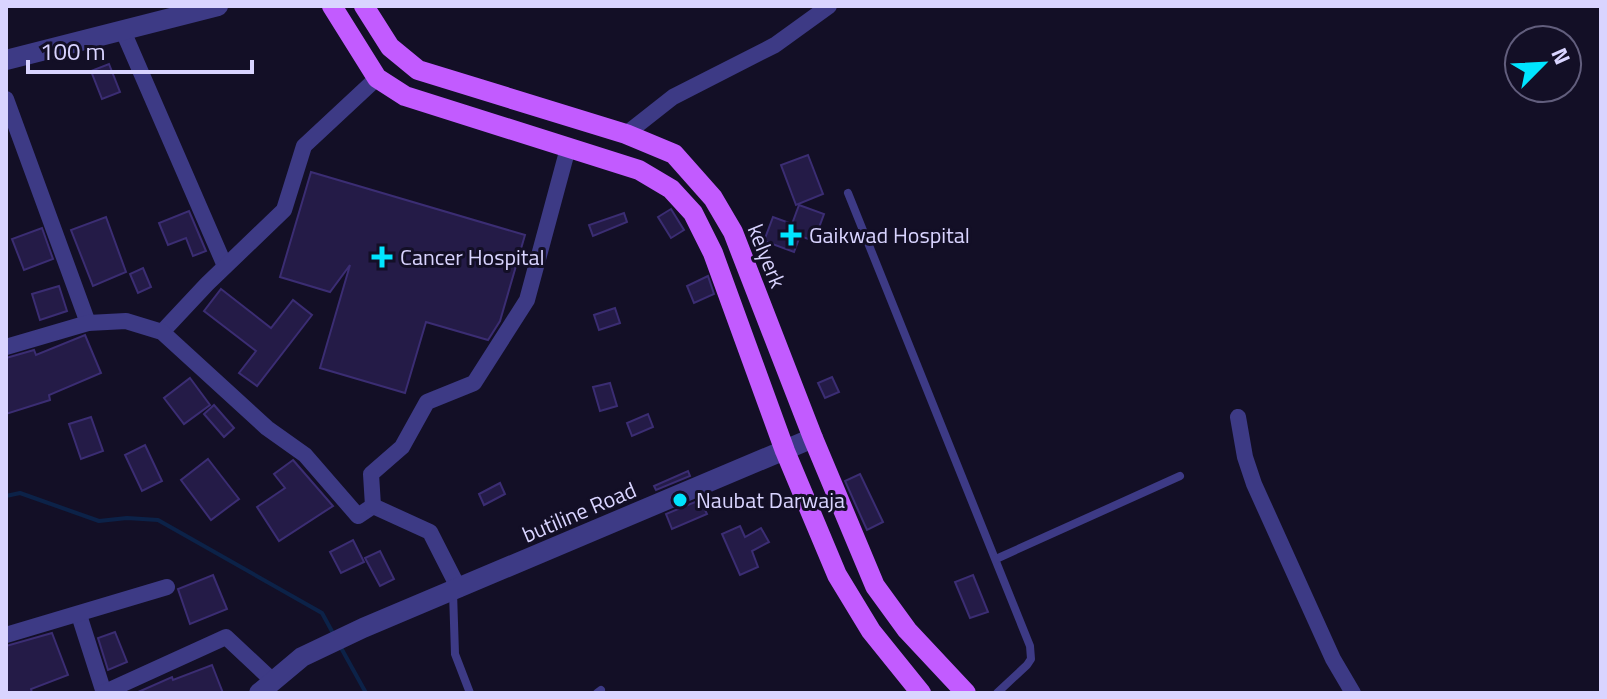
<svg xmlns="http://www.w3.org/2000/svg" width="1607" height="699" font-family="'Titillium Web',sans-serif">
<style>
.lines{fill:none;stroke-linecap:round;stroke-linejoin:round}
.stream{stroke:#0c2248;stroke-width:4}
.building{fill:#241b47;stroke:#3b2d73;stroke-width:2}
.service{stroke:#3d3a85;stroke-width:8}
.minor{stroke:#3d3a85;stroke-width:16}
.tertiary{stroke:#3d3a85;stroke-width:20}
.primary{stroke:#c25bff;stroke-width:20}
.poi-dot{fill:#00e5ff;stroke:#130f26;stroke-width:3}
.labels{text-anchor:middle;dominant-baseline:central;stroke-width:6;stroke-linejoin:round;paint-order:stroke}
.poi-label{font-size:22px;fill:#d9d4ff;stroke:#130f26;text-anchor:start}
.street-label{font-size:22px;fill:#d9d4ff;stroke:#130f26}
</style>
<rect width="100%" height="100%" fill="#130f26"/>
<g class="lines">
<g class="stream">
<path d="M6,496L20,493L99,521L127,518L158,520L322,613L334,635"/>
<path d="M340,646L366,693"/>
</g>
</g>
<g class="building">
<path d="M109,64L120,92L102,99L91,71Z"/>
<path d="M808,155L823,194L796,205L781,165Z"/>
<path d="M311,172L525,235L500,321L488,340L426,322L405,393L320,368L350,265L330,292L280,277Z"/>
<path d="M799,205L824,214L814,241L800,236L794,252L764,241L773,217L792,224Z"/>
<path d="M671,209L684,230L671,238L658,217Z"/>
<path d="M189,211L206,251L193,256L186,238L168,245L159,223Z"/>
<path d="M624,213L627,222L593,236L589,225Z"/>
<path d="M106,217L126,272L93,286L71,230Z"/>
<path d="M42,228L53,259L24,270L12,239Z"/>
<path d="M143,268L151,287L138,293L130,274Z"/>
<path d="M708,276L714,294L694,303L687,286Z"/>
<path d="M59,286L67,311L40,320L32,294Z"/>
<path d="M221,289L271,328L293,300L312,315L257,386L239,373L256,351L204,311Z"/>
<path d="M615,308L620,323L599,330L594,315Z"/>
<path d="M85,335L101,373L49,395L50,400L6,414V358L34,350L36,355Z"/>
<path d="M832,377L839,392L825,398L818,383Z"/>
<path d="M190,378L210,405L184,424L164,398Z"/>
<path d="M610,383L617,406L600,411L593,387Z"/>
<path d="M214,405L234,428L224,437L204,414Z"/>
<path d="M648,414L653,427L632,436L627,423Z"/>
<path d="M91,417L103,451L81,459L69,424Z"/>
<path d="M145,445L162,481L142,491L125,455Z"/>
<path d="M208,459L239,499L211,520L181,480Z"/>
<path d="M293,460L333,506L279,541L257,507L285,488L274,474Z"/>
<path d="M688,471L690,476L656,490L654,486Z"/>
<path d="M860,474L883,522L867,530L845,481Z"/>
<path d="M500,483L505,494L484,505L479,494Z"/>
<path d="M700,500L707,514L672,529L666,514Z"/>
<path d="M740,526L745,537L761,528L769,542L752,551L758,567L740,575L722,534Z"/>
<path d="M353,540L364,562L341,573L330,552Z"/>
<path d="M380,551L394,579L380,586L365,558Z"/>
<path d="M213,575L227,609L190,624L178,589Z"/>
<path d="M973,575L988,612L970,618L955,582Z"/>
<path d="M115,632L127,662L108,670L98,638Z"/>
<path d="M52,633L68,675L31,689L32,693H6V646Z"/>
<path d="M212,665L223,693H136L172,677L173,680Z"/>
</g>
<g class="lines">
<g class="service">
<path d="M848,193L1030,646L1031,659L1027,665L997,693"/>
<path d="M996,559L1180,476"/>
<path d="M453,592L455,654L470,693"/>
<path d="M597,693L601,690"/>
</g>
<g class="minor">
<path d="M123,31L225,266"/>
<path d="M6,99L88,323"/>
<path d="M626,134L673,97L775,45L829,6"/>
<path d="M162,332L207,284L284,210L304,146L377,78"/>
<path d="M6,347L88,323L126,321L162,332L267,428L305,455L358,516L373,506L430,532L459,589"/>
<path d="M1238,417L1245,457L1254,484L1333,659L1353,693"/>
<path d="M373,506L371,474L402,447L427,402L474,383L527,300L568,148"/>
<path d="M79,615L104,693"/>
<path d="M6,635L167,587"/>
<path d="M103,693L226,637L273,681"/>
</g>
<g class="tertiary">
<path d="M6,60L218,6"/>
<path d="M259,693L302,657L363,628L813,438"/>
</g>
<g class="primary">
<path d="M332,6L377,78L405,96L639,170L671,189L693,213L713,253L785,451L837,575L871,631L921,693"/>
<path d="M364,6L390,47L418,70L626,134L674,154L713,198L733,232L813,438L875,586L907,630L966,693"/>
</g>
</g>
<g class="poi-dot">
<path d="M787 223h8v8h8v8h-8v8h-8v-8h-8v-8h8z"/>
<path d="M378 245h8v8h8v8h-8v8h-8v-8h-8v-8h8z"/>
<circle cx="680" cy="500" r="8"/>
</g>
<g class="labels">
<g class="poi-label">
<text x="809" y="235">Gaikwad Hospital</text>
<text x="400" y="257">Cancer Hospital</text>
<text x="696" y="500">Naubat Darwaja</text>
</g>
<g class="street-label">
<text transform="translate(767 256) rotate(68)">kelyerk</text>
<text transform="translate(579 512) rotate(-23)">butiline Road</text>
</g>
</g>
<rect width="1607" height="699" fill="none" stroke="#d9d4ff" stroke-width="16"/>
<g transform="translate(1543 64) rotate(66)"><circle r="38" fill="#130f26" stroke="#625e7d" stroke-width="2"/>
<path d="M0-6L14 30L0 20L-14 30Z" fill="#00e5ff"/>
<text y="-12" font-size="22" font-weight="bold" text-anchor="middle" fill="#d9d4ff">N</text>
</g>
<path d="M28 60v12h224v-12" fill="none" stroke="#d9d4ff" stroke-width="4"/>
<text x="40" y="60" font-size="24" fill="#d9d4ff" stroke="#130f26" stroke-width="6" paint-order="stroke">100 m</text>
</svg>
